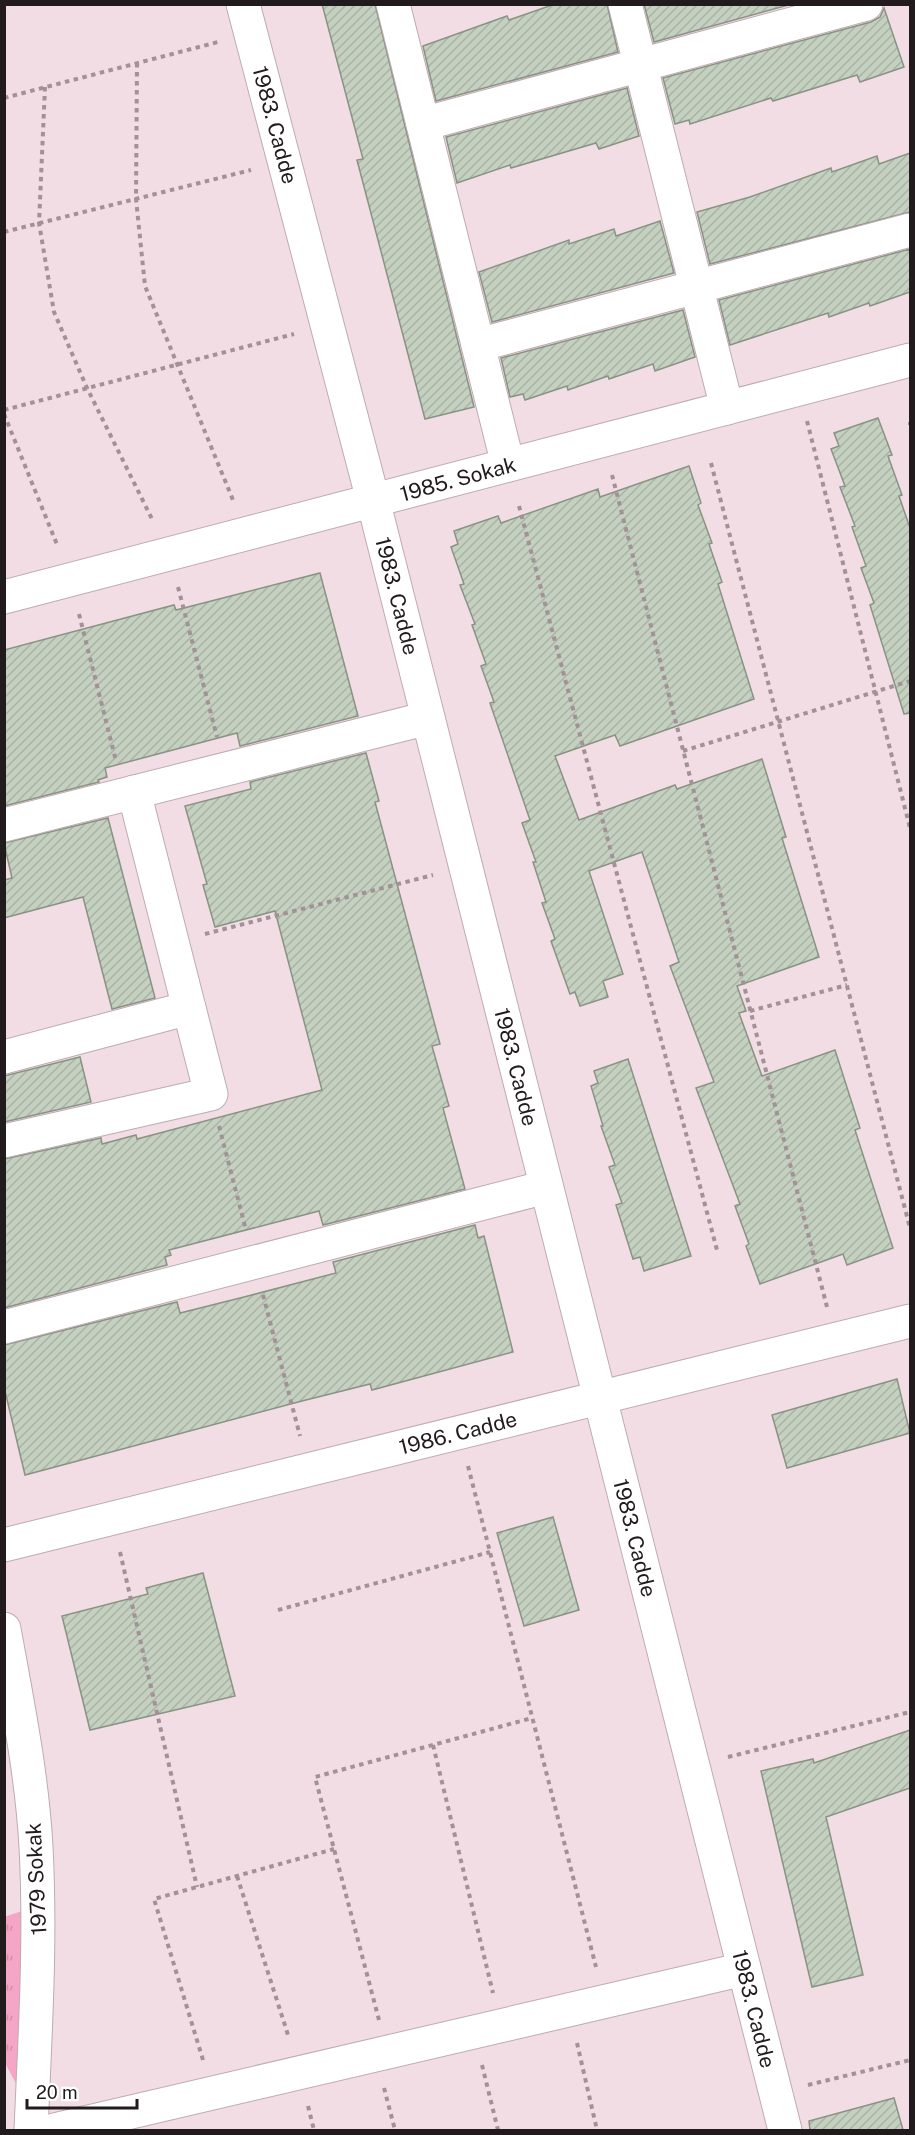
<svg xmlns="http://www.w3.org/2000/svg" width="915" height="2135" font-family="'Public Sans',sans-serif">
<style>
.park{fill:url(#park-tufts)}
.building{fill:url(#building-hatch);stroke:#899384;stroke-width:1.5}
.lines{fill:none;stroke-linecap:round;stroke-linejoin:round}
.street-casing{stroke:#bfabb2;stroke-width:35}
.secondary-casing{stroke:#bfabb2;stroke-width:35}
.path{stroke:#a29298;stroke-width:4;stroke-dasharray:4.5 4.5;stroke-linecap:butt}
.street{stroke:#fff;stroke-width:33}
.secondary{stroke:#fff;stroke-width:33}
.labels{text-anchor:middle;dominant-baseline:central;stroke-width:6;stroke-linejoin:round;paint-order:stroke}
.street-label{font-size:21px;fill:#221b1e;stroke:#fff}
</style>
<defs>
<pattern id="park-tufts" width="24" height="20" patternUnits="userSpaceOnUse" patternTransform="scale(1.5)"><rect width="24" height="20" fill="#f5a5c5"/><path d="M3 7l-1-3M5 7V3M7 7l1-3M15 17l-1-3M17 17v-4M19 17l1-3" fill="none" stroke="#d28da9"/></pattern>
<pattern id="building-hatch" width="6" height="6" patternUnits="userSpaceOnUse" patternTransform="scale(1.5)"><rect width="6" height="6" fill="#c5d1c0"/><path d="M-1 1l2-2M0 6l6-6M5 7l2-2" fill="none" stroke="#a9b3a5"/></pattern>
</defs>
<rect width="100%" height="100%" fill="#f2dde4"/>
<path class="park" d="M22,1911L20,2091L5,2063L4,1917Z"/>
<g class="building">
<path d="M322,4H375L474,407L425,419L357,160L363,159Z"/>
<path d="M555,4H607L618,52L436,101L423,46L507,16L509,20Z"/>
<path d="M644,4H792L654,42Z"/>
<path d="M884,8L904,67L860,82L857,75L773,101L771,98L690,124L689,120L675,124L663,78L871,22L880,17Z"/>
<path d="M627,88L639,136L599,149L596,143L511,168L510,165L457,183L446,137Z"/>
<path d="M910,153V212L710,264L697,212L750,197L831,168L832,172L877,156L879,164Z"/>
<path d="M660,221L674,273L492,322L479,272L569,240V244L614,229L616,236Z"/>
<path d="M910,249V292L870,306L869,303L829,317L828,313L730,345L719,300Z"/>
<path d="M683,310L695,357L655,371L653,364L609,379L608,376L568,390L567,386L525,400L523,394L510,397L501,358Z"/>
<path d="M878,418L892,455L888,456L902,495L899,496L910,528V713L904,714L870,605L874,603L861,568L866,566L852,527L855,526L840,487L845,486L831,449L839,446L834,433Z"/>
<path d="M689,466L701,503L698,505L712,543L709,544L722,582L718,584L754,699L620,746L615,735L555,756L579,820L675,785L677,789L762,759L786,837L782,838L819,957L737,986L746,1011L739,1013L762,1076L835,1050L860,1128L855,1130L893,1248L847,1265L843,1254L760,1284L746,1246L749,1244L735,1206L740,1204L696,1088L714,1082L670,966L679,962L642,852L589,871L623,974L603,981L608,997L580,1006L575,992L570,994L551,941L555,939L542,903L546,902L533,862H536L522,823L530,820L490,703L494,702L481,666L486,664L472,625L475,624L460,585L464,584L451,547L458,544L454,531L498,516L501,523L598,489L600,497Z"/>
<path d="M320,573L358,716L240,746L237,733L105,768L107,777L98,780L99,782L4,806V650L174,605L176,610Z"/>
<path d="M366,753L379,801L375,802L440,1044L432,1046L449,1106L443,1108L465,1189L323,1225L319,1211L169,1250L171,1255L165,1257L167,1265L4,1308V1159L101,1138L102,1144L136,1135L137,1139L322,1090L275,911L215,927L203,885L207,884L185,806L251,789L250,782Z"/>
<path d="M108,818L155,998L112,1009L83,897L4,918V880L12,878L4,843Z"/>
<path d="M80,1057L91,1102L4,1122V1076Z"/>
<path d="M628,1059L691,1256L644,1271L640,1257L633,1259L616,1205L622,1203L609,1167L615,1165L601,1126H603L591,1086L598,1083L594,1071Z"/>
<path d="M475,1225L478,1238L484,1236L513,1352L372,1390L370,1384L302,1401L25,1475L4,1387V1345L177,1302L180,1313L244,1297L336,1273L333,1262Z"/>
<path d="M897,1379L910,1433L787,1468L772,1415Z"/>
<path d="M553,1517L579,1610L524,1626L497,1533Z"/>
<path d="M203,1573L235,1696L90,1730L62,1616L148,1594L146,1588Z"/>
<path d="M910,1730V1788L826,1817L863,1975L812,1987L761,1771L813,1759L814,1763Z"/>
<path d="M894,2098L903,2130H810L809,2121Z"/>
</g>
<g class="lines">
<g class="street-casing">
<g id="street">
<path d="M393,4L508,465"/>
<path d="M625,4L727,408"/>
<path d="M423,124L866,4"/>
<path d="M478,345L910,230"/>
<path d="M4,597L910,360"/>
<path d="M4,825L428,718"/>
<path d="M4,1057L189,1008L134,792"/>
<path d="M4,1141L211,1094L189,1008"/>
<path d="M4,1327L546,1187"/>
<path d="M4,1629C17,1701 32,1774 36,1847C41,1941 35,2036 31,2130"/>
<path d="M54,2130L744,1969"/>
</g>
</g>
<g class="secondary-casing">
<g id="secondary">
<path d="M243,4L373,500L785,2130"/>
<path d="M4,1545L910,1321"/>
</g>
</g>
<g class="path">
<path d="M137,63L136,199L145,286L233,500"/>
<path d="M45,87L39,223L54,312L87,388L153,521"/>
<path d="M4,98L218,42"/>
<path d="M4,232L251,170"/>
<path d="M4,410L294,334"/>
<path d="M4,414L58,547"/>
<path d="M807,421L910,828"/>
<path d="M910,422V425"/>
<path d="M711,463L910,1228"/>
<path d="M612,475L827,1307"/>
<path d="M519,506L717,1250"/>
<path d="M178,587L217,737"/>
<path d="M79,614L116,761"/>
<path d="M683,751L910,681"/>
<path d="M205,934L433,875"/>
<path d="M750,1011L847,985"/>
<path d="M219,1126L246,1230"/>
<path d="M263,1295L300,1436"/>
<path d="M468,1466L596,1967"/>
<path d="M120,1552L197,1887"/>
<path d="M278,1610L490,1552"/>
<path d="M433,1745L493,1993"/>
<path d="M728,1757L910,1712"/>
<path d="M237,1876L289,2038"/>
<path d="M379,2020L315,1777L532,1718"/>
<path d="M577,2043L597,2130"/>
<path d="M203,2060L154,1899L334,1849"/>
<path d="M482,2065L498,2130"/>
<path d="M808,2085L910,2060"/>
<path d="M384,2088L395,2130"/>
<path d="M308,2106L314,2130"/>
</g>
<use href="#street" class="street"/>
<use href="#secondary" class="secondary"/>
</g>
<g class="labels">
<g class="street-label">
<text transform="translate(275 125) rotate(75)">1983. Cadde</text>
<text transform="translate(458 479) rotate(-15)">1985. Sokak</text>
<text transform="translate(397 596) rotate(76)">1983. Cadde</text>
<text transform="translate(516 1067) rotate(76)">1983. Cadde</text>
<text transform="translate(458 1433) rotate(-14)">1986. Cadde</text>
<text transform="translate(635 1538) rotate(76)">1983. Cadde</text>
<text transform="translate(36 1879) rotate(-93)">1979 Sokak</text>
<text transform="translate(754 2009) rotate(76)">1983. Cadde</text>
</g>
</g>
<rect width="915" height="2135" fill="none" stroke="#221b1e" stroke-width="12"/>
<path d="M27 2099v9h110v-9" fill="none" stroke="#221b1e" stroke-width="3"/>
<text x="36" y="2099" font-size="18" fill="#221b1e" stroke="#ffffff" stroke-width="4.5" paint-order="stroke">20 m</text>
</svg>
